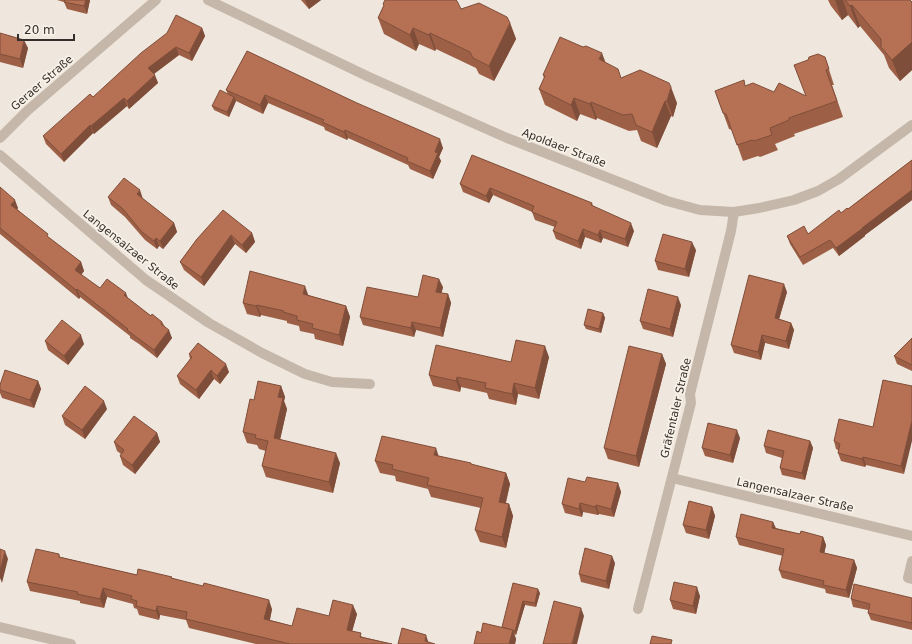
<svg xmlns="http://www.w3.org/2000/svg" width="912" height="644" font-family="'DejaVu Sans',sans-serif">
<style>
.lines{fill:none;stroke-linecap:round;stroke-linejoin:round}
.street{stroke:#c5b8aa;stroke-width:10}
.wall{fill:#9d6047}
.shaded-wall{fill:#7f4e3a}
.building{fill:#b67053;stroke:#7f4e3a}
.labels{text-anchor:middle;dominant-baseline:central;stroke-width:3.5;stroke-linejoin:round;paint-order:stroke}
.street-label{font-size:11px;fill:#342d29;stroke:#f7f1e8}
</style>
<rect width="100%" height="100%" fill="#efe7dd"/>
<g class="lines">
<g class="street">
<path d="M208,0L369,77L507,138L667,201L700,210L734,212L759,208L794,200L818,191L839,179L912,125"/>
<path d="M0,138L27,111L156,0"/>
<path d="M0,155L146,280L209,323L262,353L305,374L332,382L370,384"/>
<path d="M672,478L912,536"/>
<path d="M912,561L908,578L912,579"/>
<path d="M638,609L691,403L690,394L731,231L734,212"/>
<path d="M0,627L71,644"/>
</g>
</g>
<g class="wall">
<path d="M57,0H90L87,14L67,9L64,2Z"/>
<path d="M301,0H321L309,9Z"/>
<path d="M828,0H910L912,2V70L900,81L889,68L884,55L860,26L858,28L848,15L842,20L831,6Z"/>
<path d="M383,4L461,9L510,23L516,39L494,81L479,74L476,68L436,49L435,51L419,44L416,51L384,34L378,18L384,6Z"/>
<path d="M202,28L205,36L192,61L179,55L154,74L158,83L129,109L127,106L94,134L93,133L64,162L46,144L43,136L93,97Z"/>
<path d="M0,33L28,48L23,68L0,62Z"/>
<path d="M247,51L443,148L439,157L441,161L433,179L410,169L408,165L348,138L347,140L325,130L324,127L268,103L263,114L236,101L229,117L214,110L212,106L228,94L226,90Z"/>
<path d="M825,57L834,85H832L843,117L794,134L795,136L775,144L778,150L760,157L758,156L743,161L732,130L729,129L715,91L745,86L774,92L806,96Z"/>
<path d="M605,62L621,78L677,103L673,117L671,116L657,148L641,141L637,130L629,131L597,118L596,120L580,114L577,121L545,105L539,89L544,78L543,75Z"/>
<path d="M472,155L592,203L593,206L634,231L628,247L603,238L601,243L585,237L581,249L556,239L553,231L555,227L535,220L532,212L493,195L489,203L463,192L460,184Z"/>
<path d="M912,160V200L865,235V236L839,256L833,248L803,265L790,244L787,236L808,234L848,209Z"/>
<path d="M0,187L18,208L17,209L50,239L81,262L84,271L81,275L100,288L128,298L151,316L162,322L164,325L172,338L157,358L139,344L130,338V336L80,297L79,299L0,234Z"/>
<path d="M108,197L143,199L174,223L177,232L163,249L159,246L157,249L145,240L125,217L111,205Z"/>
<path d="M252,233L255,242L246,253L235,244L204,286L184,270L180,262L197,239Z"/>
<path d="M696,250L689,277L658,270L655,261Z"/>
<path d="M443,287L441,293L448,294L451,303L443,337L416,330L414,337L363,325L360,317L418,297Z"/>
<path d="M787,292L779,319L791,323L794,330L789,349L765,343L761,360L734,353L731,345Z"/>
<path d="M308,295L346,306L350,317L343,346L315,339L314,334L300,331L299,326L287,323V321L261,315L260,317L247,314L243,303Z"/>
<path d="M681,305L673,337L643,329L640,321Z"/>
<path d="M603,313L605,318L601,333L586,329L584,325Z"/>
<path d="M912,338V371L897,364L894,356Z"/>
<path d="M45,341L84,344L68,365L48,350Z"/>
<path d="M189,354L229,372L220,384L214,379L199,399L180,384L177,376L190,359Z"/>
<path d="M662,354L666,364L639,467L608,459L604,448Z"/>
<path d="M549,357L539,399L518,394L516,405L489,399L487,393L461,387L460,392L433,386L429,375L511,362Z"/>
<path d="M883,380L904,474L866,465L865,467L841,461L838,453V450L836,449L834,441L873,427Z"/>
<path d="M38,381L41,389L34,408L2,398L0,393V385Z"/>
<path d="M281,386L285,397L284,401L287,409L280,439L340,463L333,493L266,477L262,466L266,451L259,449L257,445L247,443L243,432L254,400Z"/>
<path d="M107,409L85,439L65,425L62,416Z"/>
<path d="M157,433L160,442L135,474L123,465L120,456L121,454L117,451L114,442Z"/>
<path d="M740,438L733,463L705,456L702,448Z"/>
<path d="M810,441L813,448L805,480L782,475L780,468L782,458L766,453L764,446Z"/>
<path d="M439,456L506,473L510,484L506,503L509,504L513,516L506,548L480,542L475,530L481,508L431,497L428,489L396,481L395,476L380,473L375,461Z"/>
<path d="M585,482L618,483L621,492L614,517L599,514L598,515L583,512L582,517L565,513L562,504Z"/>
<path d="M712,507L715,516L709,539L686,533L683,525Z"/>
<path d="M773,522L776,528L800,534L823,537L826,545L824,553L854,560L857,568L849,598L826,593L825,589L782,578L779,570L783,556L739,545L736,537Z"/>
<path d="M59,554L60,557L137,575L172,577V578L272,609L270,620L292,626L329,616L357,614L352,631L363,637L392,644H256L189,628L186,620L160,615L159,620L139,615L137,609L134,608L133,604L107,597L104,608L80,603V601L30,591L27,582Z"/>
<path d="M615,563L609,589L581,582L579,574Z"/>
<path d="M513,583L540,593L536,607L525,605L516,635L514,634L516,639L515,644H474L481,633L503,628Z"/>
<path d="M700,596L696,614L673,609L670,600Z"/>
<path d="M912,598V630L871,620L868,613V610L853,607L851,599Z"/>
</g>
<g class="shaded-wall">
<path d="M86,0H90L87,14L84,6Z"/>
<path d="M305,0H321L309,9Z"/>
<path d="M835,0H843L848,15L842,20Z"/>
<path d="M852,5L860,26L858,28L850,6Z"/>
<path d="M510,23L516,39L494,81L489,66Z"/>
<path d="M202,28L205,36L192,61L189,53Z"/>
<path d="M413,28L419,44L416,51L410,35Z"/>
<path d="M430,33L436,49L435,51L429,35Z"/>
<path d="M24,40L28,48L23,68L20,59Z"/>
<path d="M912,42V70L900,81L892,60Z"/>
<path d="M176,47L179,55L151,76L148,68Z"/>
<path d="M602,53L608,69L599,59Z"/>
<path d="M155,75L158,83L129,109L127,101Z"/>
<path d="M671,87L677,103L673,117L667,101Z"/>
<path d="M265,95L268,103L263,114L260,105Z"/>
<path d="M234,97L236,101L229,117L227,112Z"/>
<path d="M124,98L127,106L94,134L91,126Z"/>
<path d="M574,98L580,114L577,121L571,105Z"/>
<path d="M665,101L671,116L657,148L652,132Z"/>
<path d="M591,102L597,118L596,120L590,104Z"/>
<path d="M90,125L93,133L64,162L61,154Z"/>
<path d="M345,130L348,138L347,140L344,132Z"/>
<path d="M440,139L443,148L439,157L441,161L433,179L430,171L435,152Z"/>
<path d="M490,188L493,195L489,203L486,196Z"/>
<path d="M140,190L143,199L140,203L137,194Z"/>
<path d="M912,190V200L865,235V236L839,256L836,248L862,228Z"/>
<path d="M15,200L18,208L14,213L11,205Z"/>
<path d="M174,223L177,232L163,249L160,241Z"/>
<path d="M631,223L634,231L628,247L625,239Z"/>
<path d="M583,229L585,237L581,249L578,241Z"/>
<path d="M600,230L603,238L601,243L598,235Z"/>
<path d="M252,233L255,242L246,253L242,245Z"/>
<path d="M231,235L235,244L204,286L201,277Z"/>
<path d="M156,238L159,246L157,249L154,241Z"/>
<path d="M692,242L696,250L689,277L685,269Z"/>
<path d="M81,262L84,271L78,279L75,270Z"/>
<path d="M439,279L443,287L440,300L436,292Z"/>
<path d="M784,284L787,292L777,326L775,318Z"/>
<path d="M305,286L309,297L303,294Z"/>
<path d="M77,289L80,297L79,299L76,290Z"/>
<path d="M126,293L129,301L124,295Z"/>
<path d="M448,294L451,303L443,337L440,328Z"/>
<path d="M678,297L681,305L673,337L670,329Z"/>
<path d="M257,305L261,315L260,317L256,306Z"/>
<path d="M346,306L350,317L343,346L339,335Z"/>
<path d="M603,313L605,318L601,333L599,329Z"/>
<path d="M412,322L416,330L414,337L411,328Z"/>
<path d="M791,323L794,330L789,349L786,341Z"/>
<path d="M169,330L172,338L157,358L154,350Z"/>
<path d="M81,335L84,344L68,365L64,356Z"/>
<path d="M762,335L765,343L761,360L758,352Z"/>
<path d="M545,346L549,357L539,399L535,388Z"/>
<path d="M662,354L666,364L639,467L636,456Z"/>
<path d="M226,364L229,372L220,384L217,376Z"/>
<path d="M211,370L214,379L199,399L196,390Z"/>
<path d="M457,377L461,387L460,392L456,381Z"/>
<path d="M38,381L41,389L34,408L30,400Z"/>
<path d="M514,383L518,394L516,405L512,394Z"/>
<path d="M281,386L285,397L284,401L287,409L278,449L274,438L278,397Z"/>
<path d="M104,401L107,409L85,439L82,430Z"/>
<path d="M912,420V441L904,474L901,466Z"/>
<path d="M737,430L740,438L733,463L730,455Z"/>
<path d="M157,433L160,442L135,474L132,465Z"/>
<path d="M810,441L813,448L805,480L802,473Z"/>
<path d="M436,448L440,460L434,455Z"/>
<path d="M336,453L340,463L333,493L329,482Z"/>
<path d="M863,457L866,465L865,467L862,459Z"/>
<path d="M506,473L510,484L503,513L499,502Z"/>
<path d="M618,483L621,492L614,517L611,509Z"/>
<path d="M580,503L583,512L582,517L579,509Z"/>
<path d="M509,504L513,516L506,548L502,537Z"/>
<path d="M596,505L599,514L598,515L595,507Z"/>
<path d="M712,507L715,516L709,539L706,530Z"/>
<path d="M773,522L776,530L772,528Z"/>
<path d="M823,537L826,545L823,560L820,552Z"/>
<path d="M5,551L8,559L2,583L0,578V571Z"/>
<path d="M612,556L615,563L609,589L606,581Z"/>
<path d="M854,560L857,568L849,598L846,590Z"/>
<path d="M697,587L700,596L696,614L693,606Z"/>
<path d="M103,588L107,597L104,608L100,599Z"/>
<path d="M538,589L540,593L536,607L535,603Z"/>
<path d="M269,600L272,609L268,628L264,619Z"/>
<path d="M523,601L525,605L516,635L515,631Z"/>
<path d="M353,605L357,614L350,639L347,630Z"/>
<path d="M157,606L160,615L159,620L156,611Z"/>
<path d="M581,608L584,616L577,644H572Z"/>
<path d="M513,630L516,639L515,644H509Z"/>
<path d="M426,635L429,644L425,641Z"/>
</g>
<g class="building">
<path d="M65,0H86L84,6L64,2Z"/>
<path d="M385,0H456L457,1L461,9L479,3L507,17L510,23L489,66L473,58L470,52L430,33L429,35L413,28L410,35L378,18L384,5L383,4Z"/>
<path d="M845,0H910L912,2V42L892,60L881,47V39L852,5L850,6Z"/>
<path d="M176,15L202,28L189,53L176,47L148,68L155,75L127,101L124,98L91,126L90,125L61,154L43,136L90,94L93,97L141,53L167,33Z"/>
<path d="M0,33L24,40L20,59L0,54Z"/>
<path d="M560,37L583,47L586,46L602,53L599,59L618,69L621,78L640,70L669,83L671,87L667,101H665L652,132L636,125L632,114L623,115L591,102L590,104L574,98L571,105L539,89L545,76L543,75Z"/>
<path d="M247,51L357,103L440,139L435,152L438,153L430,171L407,161L408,158L345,130L344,132L322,122L324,120L265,95L260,105L226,90Z"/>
<path d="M818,54L825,57L829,69L826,70L837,101L789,118V120L770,128L772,135L754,141L752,140L737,145L726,114L723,113L715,91L744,80L745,86L753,83L774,92L779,83L806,96L794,65L808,60L809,57Z"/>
<path d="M220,90L234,97L227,112L212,106Z"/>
<path d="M472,155L592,203L591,205L631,223L625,239L600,230L598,235L583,229L578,241L553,231L557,222L532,212L534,206L490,188L486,196L460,184Z"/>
<path d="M912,160V190L862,228H863L836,248L830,240L800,257L787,236L804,226L808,234L839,210L841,213L847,208L848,209Z"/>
<path d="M124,178L140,190L137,194L174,223L160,241L156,238L154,241L142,232L122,208L108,197Z"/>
<path d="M0,187L15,200L11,205L48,234L47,236L81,262L75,270L100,288L107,279L126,293L124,295L151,316L152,314L162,322L161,324L169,330L154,350L135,336L127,330L128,329L77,289L76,290L0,228Z"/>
<path d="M223,210L252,233L242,245L231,235L201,277L180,262L197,239Z"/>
<path d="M663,234L692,242L685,269L655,261Z"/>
<path d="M250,271L305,286L303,294L346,306L339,335L312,328L313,324L297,320V316L283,312L284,311L257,305L256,306L243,303Z"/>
<path d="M423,275L439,279L436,292L448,294L440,328L412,322L411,328L360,317L367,287L418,297Z"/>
<path d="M749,275L784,284L775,318L791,323L786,341L762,335L758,352L731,345Z"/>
<path d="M648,289L678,297L670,329L640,321Z"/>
<path d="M588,309L603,313L599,329L584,325Z"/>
<path d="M62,320L81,335L64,356L45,341Z"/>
<path d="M912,338V365L894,356Z"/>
<path d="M516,340L545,346L535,388L514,383L512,394L485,388L486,383L457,377L456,381L429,375L436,345L511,362Z"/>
<path d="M198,343L226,364L217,376L211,370L196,390L177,376L192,357L189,354Z"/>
<path d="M629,346L662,354L636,456L604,448Z"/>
<path d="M5,370L38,381L30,400L0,390V385Z"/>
<path d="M883,380L912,386V420L901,466L863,457L862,459L838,453L840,444L834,441L839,419L873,427Z"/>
<path d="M258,381L281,386L278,397L283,398L274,438L336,453L329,482L262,466L268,441L255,438L256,435L243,432L250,399L254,400Z"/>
<path d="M85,386L104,401L82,430L62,416Z"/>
<path d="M134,416L157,433L132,465L120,456L124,450L114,442Z"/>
<path d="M708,423L737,430L730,455L702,448Z"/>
<path d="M768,430L810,441L802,473L780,468L784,451L764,446Z"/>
<path d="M382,436L436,448L434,455L471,463V464L506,473L499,502L509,504L502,537L475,530L483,498L427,485L429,478L392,469L393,465L375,461Z"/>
<path d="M587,477L618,483L611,509L596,505L595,507L580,503L579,509L562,504L568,478L585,482Z"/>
<path d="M689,501L712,507L706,530L683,525Z"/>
<path d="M741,514L773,522L772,528L800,534L801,531L823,537L820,552L854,560L846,590L823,585L824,581L779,570L784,549L736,537Z"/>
<path d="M585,548L612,556L606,581L579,574Z"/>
<path d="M0,549L5,551L0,571Z"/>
<path d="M36,549L59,554V557L137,575L138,569L172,577L171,578L203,586L204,583L269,600L264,619L292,626L297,608L329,616L333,600L353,605L347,630L361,633L360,637L392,644H290L186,619L187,612L157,606L156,611L136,606L137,601L131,599L132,596L103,588L100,599L77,594L78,592L27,582Z"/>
<path d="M674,582L697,587L693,606L670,600Z"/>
<path d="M513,583L538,589L535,603L523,601L515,631L502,627Z"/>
<path d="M854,584L912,598V623L868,613L870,604L851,599Z"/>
<path d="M554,601L581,608L572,644H543Z"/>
<path d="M483,623L513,630L509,644H474L477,631L481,633Z"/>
<path d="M402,628L426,635L425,641L435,644H398Z"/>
<path d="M652,636L672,640L671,644H650Z"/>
</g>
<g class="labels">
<g class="street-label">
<text transform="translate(42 83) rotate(-41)">Geraer Straße</text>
<text transform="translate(564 148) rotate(21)">Apoldaer Straße</text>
<text transform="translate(131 250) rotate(39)">Langensalzaer Straße</text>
<text transform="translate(676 408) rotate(-77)">Gräfentaler Straße</text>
<text transform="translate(795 495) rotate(13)">Langensalzaer Straße</text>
</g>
</g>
<path d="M18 34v6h56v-6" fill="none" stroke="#342d29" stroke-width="2"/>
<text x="24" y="34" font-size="12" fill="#342d29" stroke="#f7f1e8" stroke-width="3" paint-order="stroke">20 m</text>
</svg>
